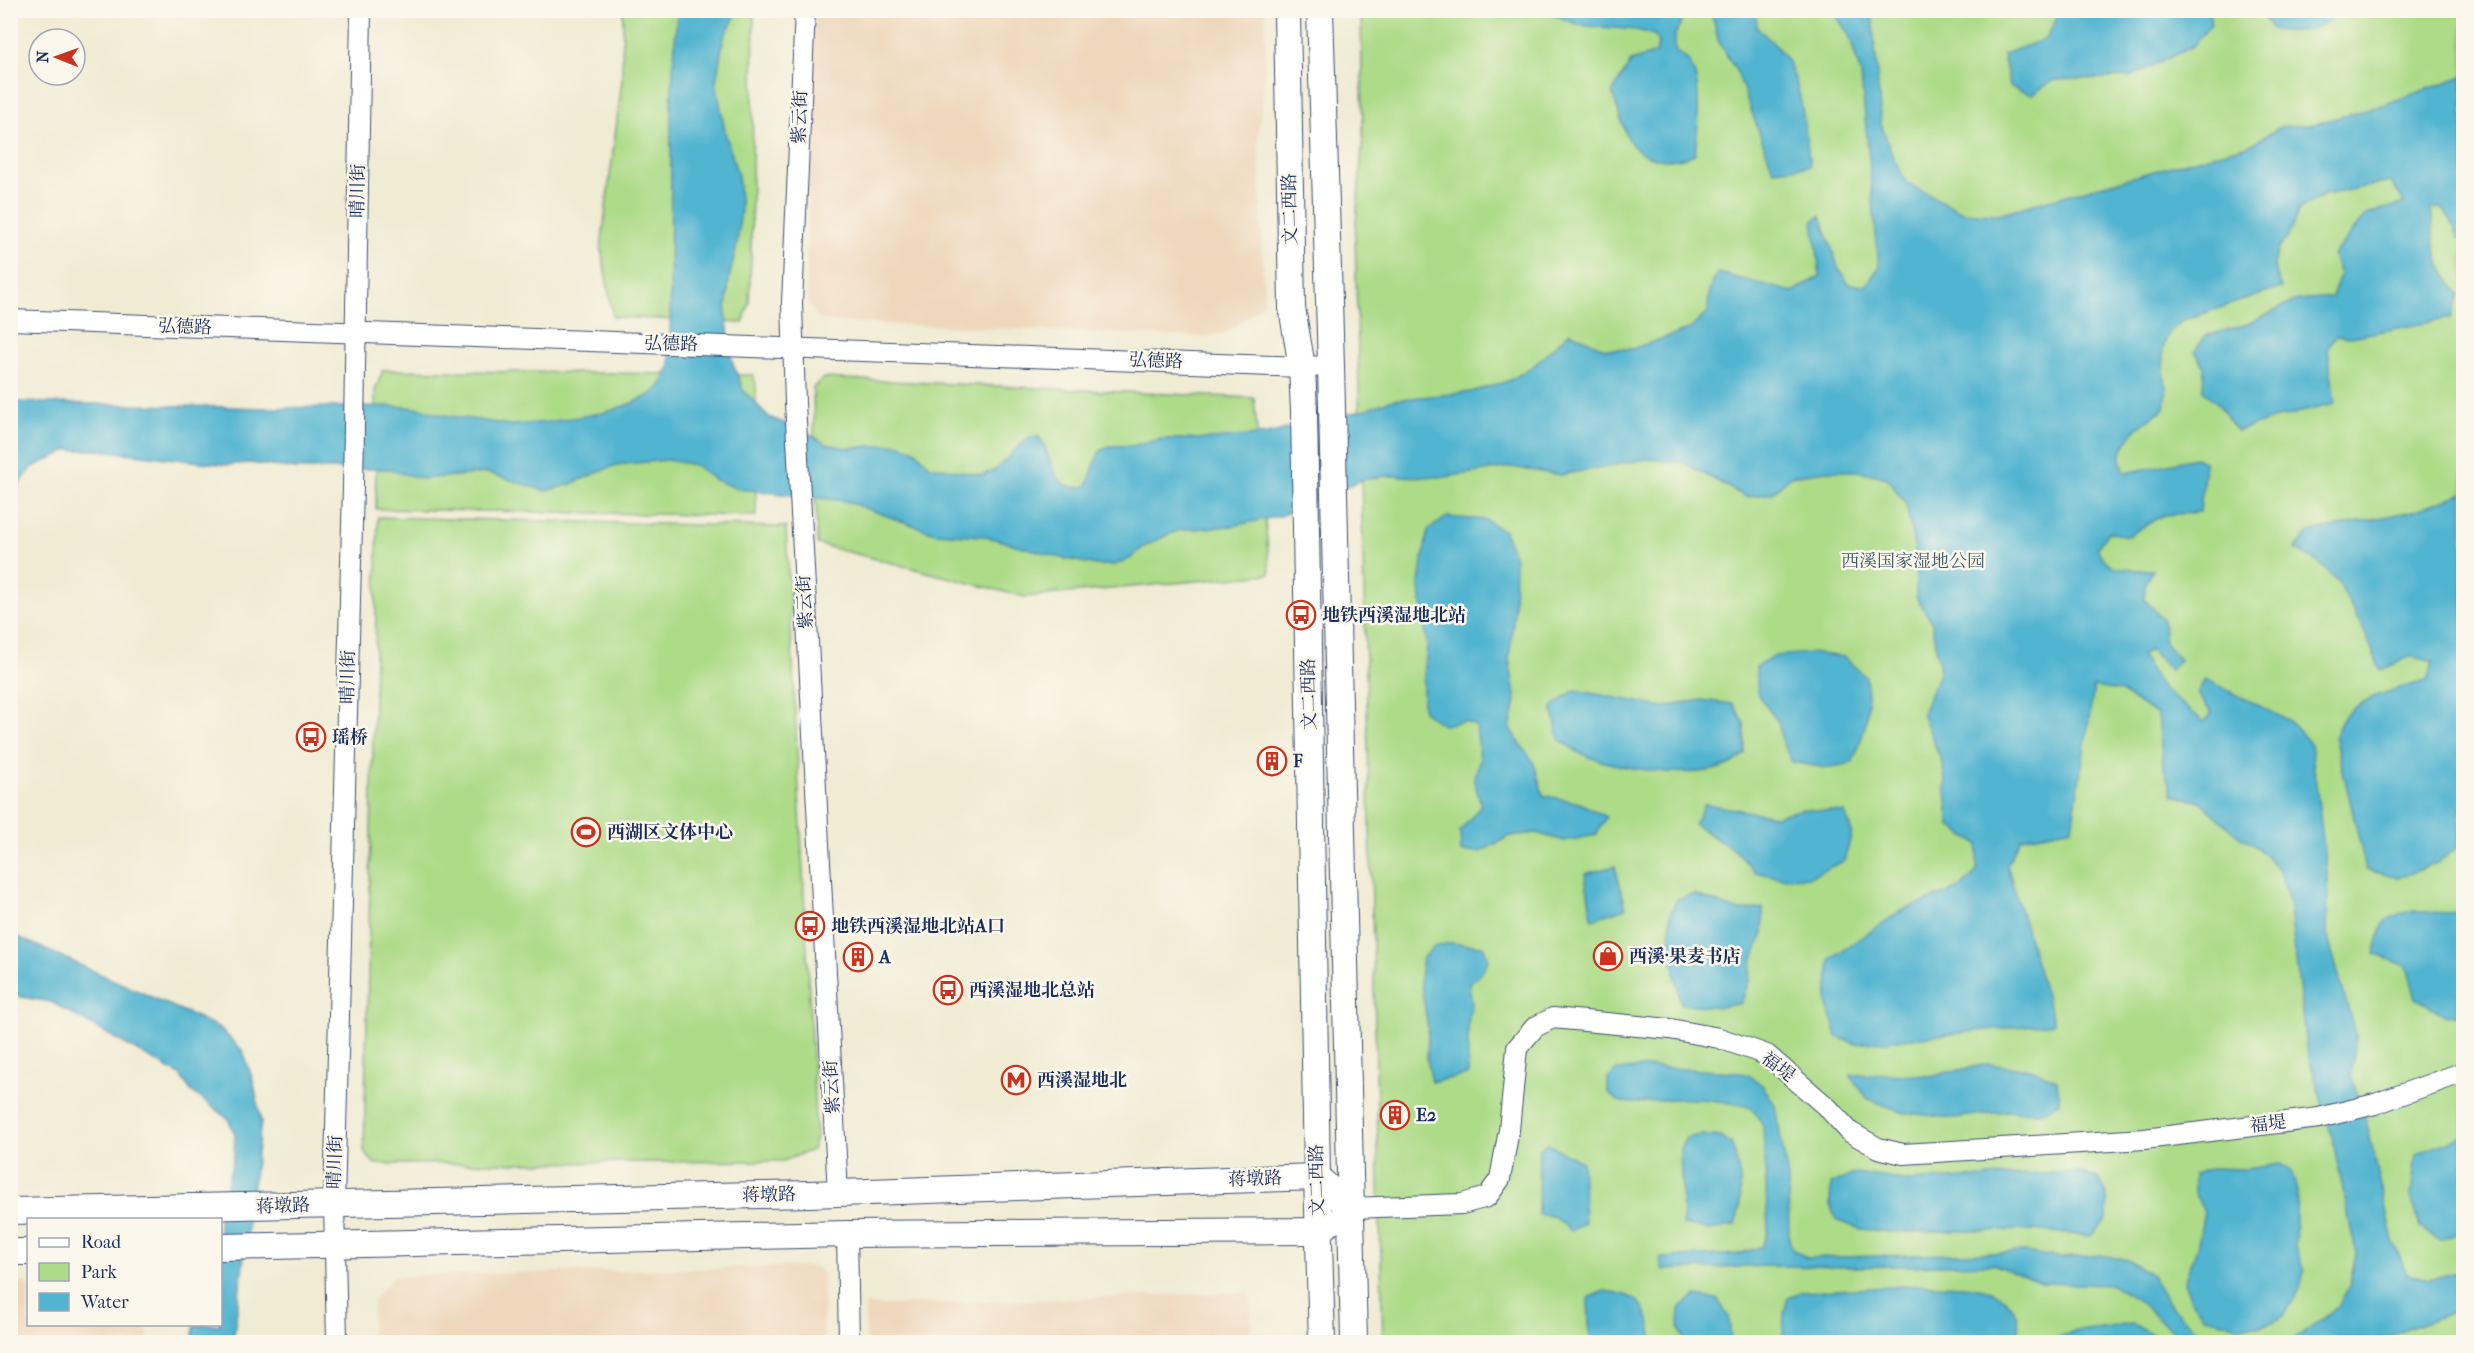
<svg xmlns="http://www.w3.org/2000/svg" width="2474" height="1353" font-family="'IM FELL French Canon','Noto Serif SC',serif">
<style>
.built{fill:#eed7bb}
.green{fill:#addb88;stroke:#648573;stroke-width:1.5}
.water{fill:#51b4d0;stroke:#367297;stroke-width:1.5}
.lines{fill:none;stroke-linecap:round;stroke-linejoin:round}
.minor-casing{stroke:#3b4b70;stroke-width:22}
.major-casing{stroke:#3b4b70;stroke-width:28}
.minor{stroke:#fff;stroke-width:20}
.major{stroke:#fff;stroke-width:26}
.labels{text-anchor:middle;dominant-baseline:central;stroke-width:5;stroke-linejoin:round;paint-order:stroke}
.street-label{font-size:18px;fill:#1b2f5e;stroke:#fbf7ec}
.park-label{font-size:18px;fill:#405a68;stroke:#fbf7ec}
.poi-label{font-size:18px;font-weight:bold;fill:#1b2f5e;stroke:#fbf7ec;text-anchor:start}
</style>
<rect width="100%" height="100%" fill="#fbf7ec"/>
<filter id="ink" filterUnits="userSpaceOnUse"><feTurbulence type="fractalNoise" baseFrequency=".0167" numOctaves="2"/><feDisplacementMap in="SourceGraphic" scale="12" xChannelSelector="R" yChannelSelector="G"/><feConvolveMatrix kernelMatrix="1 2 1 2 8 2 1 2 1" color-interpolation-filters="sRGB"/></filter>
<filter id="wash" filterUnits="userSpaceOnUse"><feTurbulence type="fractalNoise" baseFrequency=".008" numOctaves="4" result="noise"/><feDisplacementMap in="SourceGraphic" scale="24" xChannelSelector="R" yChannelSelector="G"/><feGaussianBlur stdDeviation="1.35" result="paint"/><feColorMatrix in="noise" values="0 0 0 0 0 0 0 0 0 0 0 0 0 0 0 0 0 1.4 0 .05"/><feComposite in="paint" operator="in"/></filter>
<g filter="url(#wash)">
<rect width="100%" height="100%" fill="#f0ebd3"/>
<g class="built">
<path d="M814,11H1265L1266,66L1258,134L1264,303L1228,332L1205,337L836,322L819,319L809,305L806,289Z"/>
<path d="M814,1266L823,1273L824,1342H371L373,1300L394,1276Z"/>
<path d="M11,1283H28V1324L145,1325L148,1334L146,1342H11Z"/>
<path d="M1250,1292L1252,1342H866L865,1306Z"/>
</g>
<g class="green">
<path d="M623,11H754L751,257L749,304L743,323L613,317L601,248L622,80Z"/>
<path d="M1361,11H2463V1342H1383L1355,235L1363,136Z"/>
<path d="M383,370L753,375L756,385V516L376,509L375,391Z"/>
<path d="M823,378L1254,398L1270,574L1025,597L817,544L813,388Z"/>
<path d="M378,517L786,527L816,1137L812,1150L783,1161L375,1164L364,1152Z"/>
</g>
<g class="water">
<path d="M2122,10L2211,11V24L2193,46L2130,77L2054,80L2032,95L2010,87L2003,54L2046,39L2056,20L2057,11H2102L2109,14Z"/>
<path d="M677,11H734L735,17L724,37L716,81L725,132L738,176L741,209L737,245L729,278L726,313L732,361L743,390L769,417L808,433L826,444L848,448L898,444L915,450L930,466L982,475L995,470L1028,438L1038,436C1054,451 1048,496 1087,486L1099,452L1109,446H1131L1161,439H1214L1267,434L1360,411L1392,400L1471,392L1508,381L1530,369L1570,332L1605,349H1632L1690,329L1708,312L1709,291L1717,273L1793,292L1820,276L1813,220L1821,216L1838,267L1849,284L1866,286L1879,267L1861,75L1849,35L1833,11H1872L1881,124L1893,157L1907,183L1962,212L1998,214L2252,144L2280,127L2314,124L2377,107L2463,76V239H2459L2451,220L2441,208L2431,209C2434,246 2434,264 2459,294L2451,318L2351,337L2336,336L2328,348L2335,404L2272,419L2237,431L2217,403L2203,391L2204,366L2195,351L2205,336L2248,324L2297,300L2332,297L2340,274L2333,255L2366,215L2404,203L2391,182L2324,195L2299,209L2287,239L2278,247L2274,266L2281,288L2183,320C2146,347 2172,372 2165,408C2145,421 2107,446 2126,473L2196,458L2205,463L2200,512L2163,515L2128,536L2108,532L2097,548C2109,574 2127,569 2153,570L2146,581L2144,599L2163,619L2165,643L2180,660L2170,670L2150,649L2141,656L2163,689L2204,722L2212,713L2197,694L2205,679L2288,720L2311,744L2328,880L2327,934L2356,1037L2351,1076L2365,1115L2393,1241L2407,1274L2429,1279L2463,1271V1308L2410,1328L2377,1342H2290L2339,1306L2350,1284L2356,1253L2332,1137L2306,1047L2289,901L2279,870L2258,848L2235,833L2201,802L2173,795L2163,765L2158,715L2119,691L2094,687L2072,828L2021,838L2007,865L2054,1023L1856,1044L1837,1037L1827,1002L1830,959L1901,911L1960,888L1977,871L1978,844L1950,826L1943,765L1922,713L1940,671L1932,623L1916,597V556L1906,504L1887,478L1860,471H1826L1791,476L1772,493L1746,497L1682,462L1646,459L1560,475L1511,467L1445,477L1387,476L1361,480L1280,516L1232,526L1180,530L1167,535L1142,548L1131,558L1114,565H1096L1062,558L984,536L935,533L845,501L738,489L715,480L695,465L667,460L616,465L568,485L546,491L488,473L423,479L387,469H296L249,463L227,465L99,450H68L33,467L19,484L11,504V402L270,408L391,406L419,408L444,415L511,425L549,422L607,412L632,403L650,395L661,386L670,367L671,102Z"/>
<path d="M1550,11H1687L1675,35V51C1679,54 1687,58 1690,63C1703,84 1698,130 1695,154C1673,162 1652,164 1633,146C1625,138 1617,105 1612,93L1631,61L1656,53L1658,43L1654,35L1637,30L1578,25L1552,14Z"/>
<path d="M1711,11H1756L1757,28C1768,37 1778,47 1786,59C1803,87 1805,133 1810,166L1773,170L1737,72L1719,43Z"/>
<path d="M2259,11H2344C2318,30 2305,34 2273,30Z"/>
<path d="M2463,493L2464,806L2460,808L2458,847L2437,863L2398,878L2366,870L2335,736C2337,730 2340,724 2343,719C2358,697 2403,687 2427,681L2433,662L2411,656L2381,671L2364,631L2337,580L2319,563L2295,549L2310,532L2413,511Z"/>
<path d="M1447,517L1486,520L1504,531L1515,558L1514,614L1509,659L1516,701L1510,729L1534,763L1543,795L1580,803L1606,817L1596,835L1564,841L1536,833L1510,836L1480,852H1461L1460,831L1481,805L1474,781L1480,758L1476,726L1464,721L1443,725L1423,711V685L1427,647L1419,582L1428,530Z"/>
<path d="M1811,653L1844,657L1866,677C1871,713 1866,730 1852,763L1826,768L1792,762L1783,745L1778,722L1758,695L1756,667L1775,656Z"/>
<path d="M1575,690L1664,707L1701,700L1733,704L1744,723L1745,754C1739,758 1733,764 1726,766C1692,780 1610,769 1578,752C1571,748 1565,743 1559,739L1552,707Z"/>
<path d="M1705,804L1776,816L1802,809L1845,812L1852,833L1844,861L1809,877L1781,878L1755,872L1738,853L1694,824Z"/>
<path d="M1615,866L1626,908L1592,919L1585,874Z"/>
<path d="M1694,894L1739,911L1763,908V934L1753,958L1749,981L1741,1003L1721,1007L1681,1004L1671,951L1670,916L1677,899Z"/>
<path d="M2463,911V1014L2446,1016L2416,998L2407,966L2374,954C2377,945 2379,930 2385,923C2404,902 2440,918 2463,911Z"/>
<path d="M11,934L218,1027L243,1051L254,1084L261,1122L233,1342H191L195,1325L220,1324L219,1219L234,1155L235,1135L228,1119L191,1091L180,1075L51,1002L11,995Z"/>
<path d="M1449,943L1483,946L1489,959L1481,973L1469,983L1472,1003L1468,1023V1075L1432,1082L1427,1059L1428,1029L1420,978L1423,957L1434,947Z"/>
<path d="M1988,1064L2031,1069L2057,1080L2059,1103L2040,1112L2007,1111L1954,1118L1905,1113L1868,1099L1850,1075L1882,1074L1930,1076Z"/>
<path d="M1653,1067L1735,1072L1749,1075L1763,1086L1775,1105L1788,1178L1789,1238L1792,1249L1807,1258L2023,1252L2064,1258L2100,1255L2128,1260L2152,1275L2170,1306L2210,1342H2186L2135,1298L2112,1285L2042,1283L1993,1264L1851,1267L1771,1266L1662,1270L1660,1258L1738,1254L1761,1247L1768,1232L1763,1126L1752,1108C1727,1101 1700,1098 1673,1099C1656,1100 1639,1105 1622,1102C1615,1100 1612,1096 1608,1091V1078L1617,1070Z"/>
<path d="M1702,1135L1720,1137L1731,1143C1741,1169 1744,1198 1735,1225L1710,1230L1683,1225L1680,1149L1686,1138Z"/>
<path d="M2463,1136V1232L2439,1240L2420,1228L2411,1196L2416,1154Z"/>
<path d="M1548,1144L1582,1162L1585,1222L1572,1231L1552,1216L1538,1214L1539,1149Z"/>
<path d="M2280,1164L2291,1170L2297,1191L2295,1247L2304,1271L2299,1291L2284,1316L2263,1326H2238L2203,1316L2191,1300L2184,1282L2197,1248L2204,1212L2194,1192V1174L2213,1168L2246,1169Z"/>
<path d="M2077,1172L2098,1178L2107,1196V1220L2090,1236L2033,1230L1890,1232L1861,1229L1837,1221L1830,1205L1831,1184L1856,1173L1909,1181Z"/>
<path d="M1925,1285C1954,1286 2003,1281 2016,1314C2019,1322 2019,1334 2020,1342H1783L1784,1313L1788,1297L1801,1292Z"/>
<path d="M1604,1291C1641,1294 1649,1307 1653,1342H1590L1588,1298Z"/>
<path d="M1696,1296L1717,1299L1729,1316L1731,1342H1685L1679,1329L1680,1307Z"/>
<path d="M2133,1324L2151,1334L2158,1342H2048L2070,1332Z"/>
</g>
</g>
<g filter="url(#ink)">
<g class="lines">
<g class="minor-casing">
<g id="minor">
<path d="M805,10L792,303L795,403L838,1193"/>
<path d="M10,320L1302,367L1331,366"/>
<path d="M1350,1208L1462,1204L1487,1197L1500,1179L1509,1130L1517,1048L1535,1027L1553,1018L1670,1029L1719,1038L1767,1055L1828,1108L1850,1132L1878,1148L1903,1154L2144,1139L2319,1118L2375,1104L2464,1072"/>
<path d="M847,1234L849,1342"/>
<path d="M337,1342L334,1204L353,487L361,10"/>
</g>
</g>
<g class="major-casing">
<g id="major">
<path d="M1287,10L1292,308L1302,367L1304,411L1317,1177L1322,1342"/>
<path d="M1320,10L1331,366L1354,1342"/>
<path d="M10,1211L809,1194L1317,1177L1350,1208"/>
<path d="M220,1247L847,1234L1318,1231L1330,1222"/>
<path d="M10,1252H28"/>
</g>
</g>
<use href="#minor" class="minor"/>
<use href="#major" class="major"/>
</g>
</g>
<defs>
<g id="bus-ring" transform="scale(1.5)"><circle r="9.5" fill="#fbf7ec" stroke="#c8321e" stroke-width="1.5"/><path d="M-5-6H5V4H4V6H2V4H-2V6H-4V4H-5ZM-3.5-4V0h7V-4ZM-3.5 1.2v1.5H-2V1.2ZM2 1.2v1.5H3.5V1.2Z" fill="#c8321e"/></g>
<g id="building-ring" transform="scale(1.5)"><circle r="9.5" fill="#fbf7ec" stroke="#c8321e" stroke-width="1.5"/><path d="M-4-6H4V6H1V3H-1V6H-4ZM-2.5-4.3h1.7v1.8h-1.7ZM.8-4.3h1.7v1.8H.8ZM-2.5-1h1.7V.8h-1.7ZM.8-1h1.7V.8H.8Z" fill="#c8321e"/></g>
<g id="stadium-ring" transform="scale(1.5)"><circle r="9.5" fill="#fbf7ec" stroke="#c8321e" stroke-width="1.5"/><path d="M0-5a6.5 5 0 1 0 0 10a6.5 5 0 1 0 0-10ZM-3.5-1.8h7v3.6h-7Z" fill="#c8321e"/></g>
<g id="shop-ring" transform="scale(1.5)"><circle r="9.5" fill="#fbf7ec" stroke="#c8321e" stroke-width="1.5"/><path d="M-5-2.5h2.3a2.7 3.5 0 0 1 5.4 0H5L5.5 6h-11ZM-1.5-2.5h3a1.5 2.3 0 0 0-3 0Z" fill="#c8321e"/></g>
<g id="metro-ring" transform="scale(1.5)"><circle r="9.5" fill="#fbf7ec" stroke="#c8321e" stroke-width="1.5"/><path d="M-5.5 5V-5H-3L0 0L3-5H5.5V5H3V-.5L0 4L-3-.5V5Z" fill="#c8321e"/></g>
</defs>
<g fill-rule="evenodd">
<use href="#bus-ring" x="1301" y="615"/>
<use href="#bus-ring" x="311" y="737"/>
<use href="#building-ring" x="1272" y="761"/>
<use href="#stadium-ring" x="586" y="832"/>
<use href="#bus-ring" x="810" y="926"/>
<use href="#shop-ring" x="1608" y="956"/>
<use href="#building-ring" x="858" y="957"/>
<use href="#bus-ring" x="948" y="990"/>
<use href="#metro-ring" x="1016" y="1080"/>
<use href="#building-ring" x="1395" y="1115"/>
</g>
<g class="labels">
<g class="street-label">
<text transform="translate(800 117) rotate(-88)">紫云街</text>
<text transform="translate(358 191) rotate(-89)">晴川街</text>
<text transform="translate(1290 209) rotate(-91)">文二西路</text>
<text transform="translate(185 327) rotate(2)">弘德路</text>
<text transform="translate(671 344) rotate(1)">弘德路</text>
<text transform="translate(1156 361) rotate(2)">弘德路</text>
<text transform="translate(805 602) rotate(-93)">紫云街</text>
<text transform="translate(348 677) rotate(-89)">晴川街</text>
<text transform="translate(1309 694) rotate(-91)">文二西路</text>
<text transform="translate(1778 1067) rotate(37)">福堤</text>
<text transform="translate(832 1087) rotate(-93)">紫云街</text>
<text transform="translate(2268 1124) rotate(-7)">福堤</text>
<text transform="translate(335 1162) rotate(-88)">晴川街</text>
<text transform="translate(1255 1179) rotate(-2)">蒋墩路</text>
<text transform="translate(1317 1180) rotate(-91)">文二西路</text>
<text transform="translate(769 1195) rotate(-1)">蒋墩路</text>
<text transform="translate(283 1206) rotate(-2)">蒋墩路</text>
</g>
<g class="park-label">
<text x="1913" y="561">西溪国家湿地公园</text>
</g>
<g class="poi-label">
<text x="1322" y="615">地铁西溪湿地北站</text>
<text x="332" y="737">瑶桥</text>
<text x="1293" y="761">F</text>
<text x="607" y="832">西湖区文体中心</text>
<text x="831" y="926">地铁西溪湿地北站A口</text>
<text x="1629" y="956">西溪·果麦书店</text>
<text x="879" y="957">A</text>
<text x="969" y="990">西溪湿地北总站</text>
<text x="1037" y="1080">西溪湿地北</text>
<text x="1416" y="1115">E2</text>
</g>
</g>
<rect width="2474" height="1353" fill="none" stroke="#fbf7ec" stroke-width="36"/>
<rect x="27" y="1218" width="195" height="108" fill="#fbf7ec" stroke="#a1a7b3" stroke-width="1.5"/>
<rect x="39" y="1238" width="30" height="9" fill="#ffffff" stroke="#a1a7b3" stroke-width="1.5"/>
<text x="81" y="1248" font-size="18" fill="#1b2f5e">Road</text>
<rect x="39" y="1263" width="30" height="18" fill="#addb88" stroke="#a1a7b3" stroke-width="1.5"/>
<text x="81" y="1278" font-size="18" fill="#1b2f5e">Park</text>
<rect x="39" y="1293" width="30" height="18" fill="#51b4d0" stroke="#a1a7b3" stroke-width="1.5"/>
<text x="81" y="1308" font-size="18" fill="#1b2f5e">Water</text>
<g transform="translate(57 57) rotate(271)"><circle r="28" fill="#fbf7ec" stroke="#a1a7b3" stroke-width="1.5"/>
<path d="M0-4.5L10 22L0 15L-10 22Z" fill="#c8321e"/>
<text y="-9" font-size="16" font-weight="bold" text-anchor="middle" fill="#1b2f5e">N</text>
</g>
</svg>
